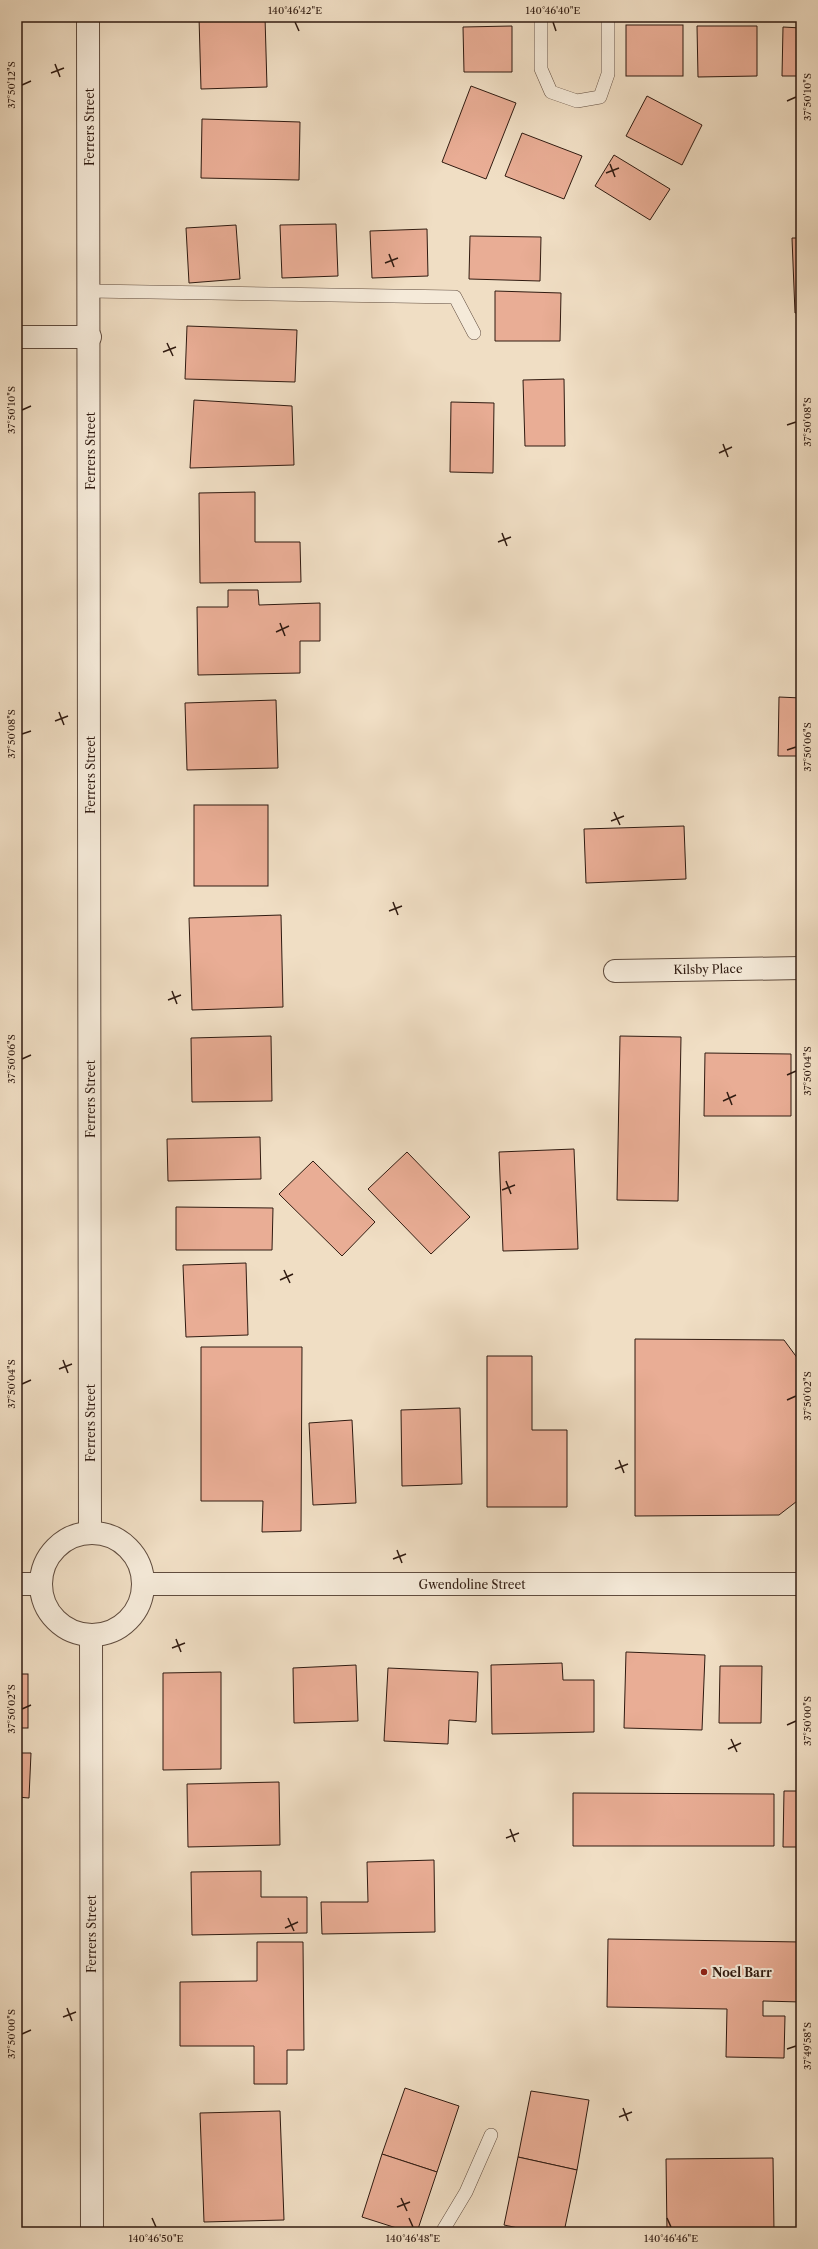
<svg xmlns="http://www.w3.org/2000/svg" width="818" height="2249" font-family="'Libre Caslon Text',serif">
<style>
.building{fill:#e9ad95;stroke:#301b11}
.lines{fill:none;stroke-linecap:round;stroke-linejoin:round}
.service-casing{stroke:#604c3e;stroke-width:14}
.minor-casing{stroke:#604c3e;stroke-width:24}
.service{stroke:#f5ead9;stroke-width:13}
.minor{stroke:#f5ead9;stroke-width:22}
.ticks{fill:none;stroke:#301b11;stroke-width:1.5}
.poi-dot{fill:#8f2418;stroke:#f5ead9;stroke-width:1.5}
.labels{text-anchor:middle;dominant-baseline:central;stroke-width:4;stroke-linejoin:round;paint-order:stroke}
.street-label{font-size:12px;fill:#301b11;stroke:#f5ead9}
.poi-label{font-size:12px;font-weight:bold;fill:#301b11;stroke:#f5ead9;text-anchor:start}
.neatline{fill:none;stroke:#301b11;stroke-width:1.5}
.ticks-label{font-size:10px;text-anchor:middle;fill:#301b11}
</style>
<rect width="100%" height="100%" fill="#f0dec4"/>
<filter id="stains"><feTurbulence type="fractalNoise" baseFrequency=".005" numOctaves="4"/><feColorMatrix values="0 0 0 0 .2 0 0 0 0 .09 0 0 0 0 .02 0 0 0 .5 -.17"/></filter>
<radialGradient id="worn" r=".72"><stop offset=".6" stop-color="#630" stop-opacity="0"/><stop offset="1" stop-color="#630" stop-opacity=".3"/></radialGradient>
<g class="building">
<path d="M199,17H265L267,87L201,89Z"/>
<rect x="626" y="25" width="57" height="51"/>
<path d="M512,26V72H464L463,27Z"/>
<path d="M697,26H757V76L698,77Z"/>
<path d="M783,27L801,28V76H782Z"/>
<path d="M471,86L516,103L486,179L442,162Z"/>
<path d="M647,96L702,125L682,165L626,136Z"/>
<path d="M202,119L300,122L299,180L201,178Z"/>
<path d="M522,133L582,156L564,199L505,176Z"/>
<path d="M614,155L670,189L650,220L595,186Z"/>
<path d="M336,224L338,276L282,278L280,225Z"/>
<path d="M236,225L240,279L189,283L186,228Z"/>
<path d="M427,229L428,276L372,278L370,231Z"/>
<path d="M470,236L541,237L540,281L469,279Z"/>
<path d="M792,238H801V312L795,313Z"/>
<path d="M495,291L561,293L560,341H495Z"/>
<path d="M187,326L297,330L295,382L185,379Z"/>
<path d="M564,379L565,446H525L523,380Z"/>
<path d="M194,400L292,406L294,465L190,468Z"/>
<path d="M451,402L494,403L493,473L450,472Z"/>
<path d="M255,492V542H300L301,582L200,583L199,493Z"/>
<path d="M228,590H258L259,605L320,603V641H300V673L198,675L197,607H228Z"/>
<path d="M779,697L801,698V756H778Z"/>
<path d="M276,700L278,768L187,770L185,703Z"/>
<rect x="194" y="805" width="74" height="81"/>
<path d="M684,826L686,879L586,883L584,829Z"/>
<path d="M281,915L283,1007L192,1010L189,918Z"/>
<path d="M271,1036L272,1101L192,1102L191,1038Z"/>
<path d="M620,1036L681,1037L678,1201L617,1200Z"/>
<path d="M705,1053L791,1054V1116H704Z"/>
<path d="M260,1137L261,1179L168,1181L167,1139Z"/>
<path d="M574,1149L578,1249L503,1251L499,1152Z"/>
<path d="M407,1152L470,1217L431,1254L368,1189Z"/>
<path d="M313,1161L375,1222L342,1256L279,1194Z"/>
<path d="M176,1207L273,1208L272,1250H176Z"/>
<path d="M246,1263L248,1335L186,1337L183,1265Z"/>
<path d="M635,1339L784,1340L801,1363V1498L779,1515L635,1516Z"/>
<path d="M201,1347H302L301,1531L262,1532L263,1501H201Z"/>
<path d="M487,1356H532V1430H567V1507H487Z"/>
<path d="M460,1408L462,1484L402,1486L401,1410Z"/>
<path d="M352,1420L356,1503L313,1505L309,1423Z"/>
<path d="M626,1652L705,1655L702,1730L624,1728Z"/>
<path d="M562,1663L563,1680H594V1732L492,1734L491,1665Z"/>
<path d="M356,1665L358,1721L294,1723L293,1668Z"/>
<path d="M720,1666H762L761,1723H719Z"/>
<path d="M388,1668L478,1672L476,1722L449,1720L448,1744L384,1741Z"/>
<path d="M221,1672V1769L163,1770V1673Z"/>
<rect x="17" y="1674" width="11" height="54"/>
<path d="M17,1753H31L29,1798L17,1797Z"/>
<path d="M279,1782L280,1845L188,1847L187,1784Z"/>
<path d="M784,1791H801V1847H783Z"/>
<path d="M573,1793L774,1794V1846H573Z"/>
<path d="M434,1860L435,1932L322,1934L321,1902H368L367,1862Z"/>
<path d="M261,1871V1897H307V1933L192,1935L191,1872Z"/>
<path d="M17,1921H21L20,1970H17Z"/>
<path d="M608,1939L801,1942V2002L763,2001V2016H785L784,2058L726,2057L727,2009L607,2007Z"/>
<path d="M257,1942H303L304,2050H287V2084H254V2046H180V1982L257,1981Z"/>
<rect x="17" y="2007" width="4" height="55"/>
<path d="M405,2088L459,2106L437,2172L382,2154Z"/>
<path d="M531,2091L589,2100L577,2170L518,2157Z"/>
<path d="M280,2111L284,2220L204,2222L200,2113Z"/>
<path d="M382,2154L437,2172L417,2232H409L362,2217Z"/>
<path d="M518,2157L577,2170L564,2232H537L504,2225Z"/>
<path d="M773,2158L774,2232H667L666,2159Z"/>
</g>
<g class="lines">
<g class="service-casing">
<g id="service">
<path d="M541,17V69L551,92L577,101L600,97L608,74V17"/>
<path d="M90,291L455,297L474,333"/>
<path d="M442,2232L466,2192L491,2135"/>
</g>
</g>
<g class="minor-casing">
<g id="minor">
<path d="M88,17L90,1532"/>
<path d="M17,337H90"/>
<path d="M615,971L801,968"/>
<circle cx="92" cy="1584" r="51"/>
<path d="M17,1584H40"/>
<path d="M143,1584H801"/>
<path d="M91,1636L92,2232"/>
</g>
</g>
<use href="#service" class="service"/>
<use href="#minor" class="minor"/>
</g>
<path class="ticks" d="M295,22L299,31M553,22L556,31M55,64L60,77M51,73L64,68M22,85L31,81M787,101L796,97M610,164L615,177M606,173L619,168M389,254L394,267M385,263L398,258M167,343L173,356M163,352L176,347M22,410L31,406M787,425L796,422M723,444L728,457M719,453L732,447M502,533L507,546M498,542L511,537M280,623L285,636M276,632L289,626M59,712L64,725M55,721L68,716M22,734L31,731M787,750L796,747M614,812L620,825M611,821L624,816M393,902L398,915M389,911L402,906M172,991L177,1004M168,1000L181,995M22,1059L31,1055M787,1075L796,1071M727,1092L732,1105M723,1101L736,1095M506,1181L511,1194M502,1190L515,1185M284,1270L290,1283M280,1280L293,1274M63,1360L68,1373M59,1369L72,1364M22,1384L31,1380M787,1400L796,1396M619,1460L624,1473M615,1469L628,1464M397,1550L402,1563M393,1559L406,1554M176,1639L181,1652M172,1648L185,1643M22,1709L31,1705M787,1725L796,1721M731,1739L737,1752M728,1749L741,1743M510,1829L515,1842M506,1838L519,1833M288,1918L294,1931M285,1928L298,1922M67,2008L72,2021M63,2017L76,2012M22,2034L31,2030M787,2049L796,2046M623,2108L628,2121M619,2117L632,2112M401,2198L407,2211M397,2207L410,2202M152,2218L156,2227M409,2218L413,2227M667,2218L671,2227"/>
<circle class="poi-dot" cx="704" cy="1972" r="4"/>
<g class="labels">
<g class="street-label">
<text transform="translate(89 127) rotate(-90)">Ferrers Street</text>
<text transform="translate(90 451) rotate(-90)">Ferrers Street</text>
<text transform="translate(90 775) rotate(-90)">Ferrers Street</text>
<text transform="translate(708 969) rotate(-1)">Kilsby Place</text>
<text transform="translate(90 1099) rotate(-90)">Ferrers Street</text>
<text transform="translate(90 1423) rotate(-90)">Ferrers Street</text>
<text x="472" y="1584">Gwendoline Street</text>
<text transform="translate(91 1934) rotate(-90)">Ferrers Street</text>
</g>
<g class="poi-label">
<text x="712" y="1972">Noel Barr</text>
</g>
</g>
<rect width="818" height="2249" fill="none" stroke="#f0dec4" stroke-width="44"/>
<rect x="22" y="22" width="774" height="2205" class="neatline"/>
<g class="ticks-label">
<text x="295" y="14">140°46'42"E</text>
<text x="553" y="14">140°46'40"E</text>
<text transform="translate(11 85) rotate(-90)" y="4">37°50'12"S</text>
<text transform="translate(807 97) rotate(-90)" y="4">37°50'10"S</text>
<text transform="translate(11 410) rotate(-90)" y="4">37°50'10"S</text>
<text transform="translate(807 422) rotate(-90)" y="4">37°50'08"S</text>
<text transform="translate(11 734) rotate(-90)" y="4">37°50'08"S</text>
<text transform="translate(807 747) rotate(-90)" y="4">37°50'06"S</text>
<text transform="translate(11 1059) rotate(-90)" y="4">37°50'06"S</text>
<text transform="translate(807 1071) rotate(-90)" y="4">37°50'04"S</text>
<text transform="translate(11 1384) rotate(-90)" y="4">37°50'04"S</text>
<text transform="translate(807 1396) rotate(-90)" y="4">37°50'02"S</text>
<text transform="translate(11 1709) rotate(-90)" y="4">37°50'02"S</text>
<text transform="translate(807 1721) rotate(-90)" y="4">37°50'00"S</text>
<text transform="translate(11 2034) rotate(-90)" y="4">37°50'00"S</text>
<text transform="translate(807 2046) rotate(-90)" y="4">37°49'58"S</text>
<text x="156" y="2242">140°46'50"E</text>
<text x="413" y="2242">140°46'48"E</text>
<text x="671" y="2242">140°46'46"E</text>
</g>
<rect width="100%" height="100%" filter="url(#stains)"/>
<rect width="100%" height="100%" fill="url(#worn)"/>
</svg>
